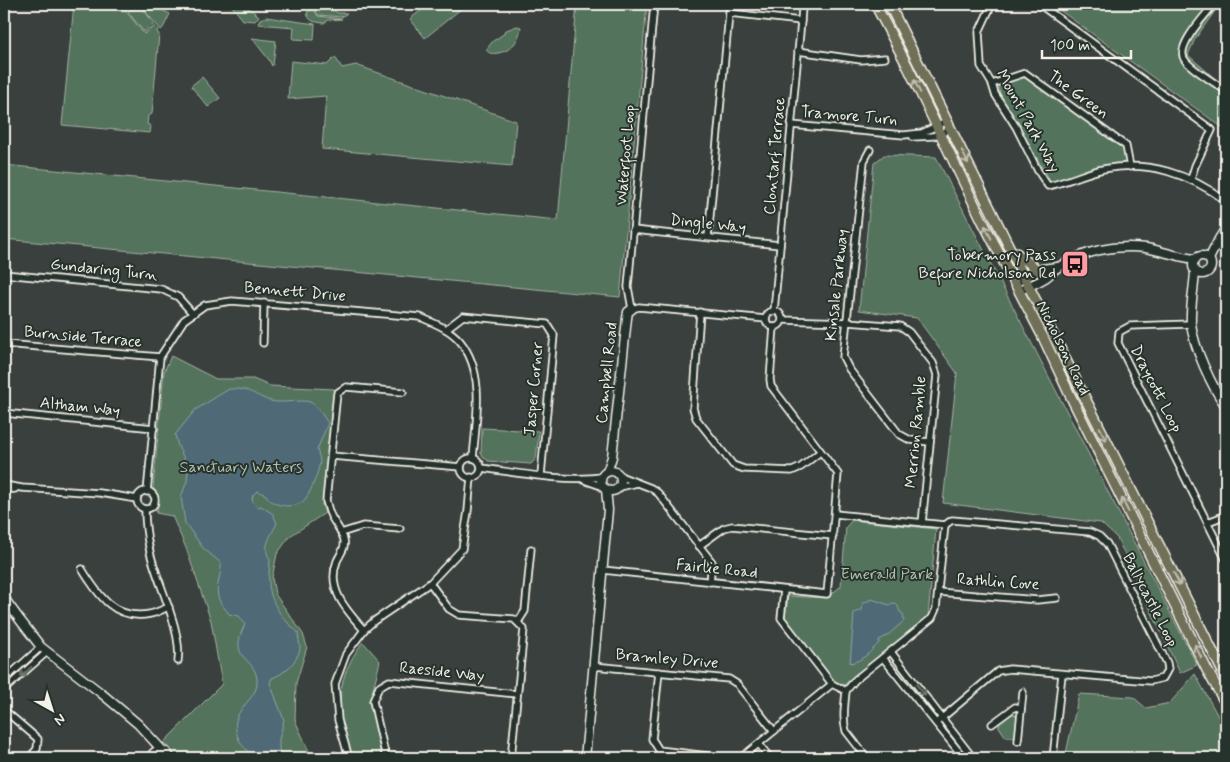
<svg xmlns="http://www.w3.org/2000/svg" width="1230" height="762" font-family="Mynerve,sans-serif">
<style>
.green{fill:#53735c;stroke:#a4b2a2}
.water{fill:#506b76;stroke:#92a1a4}
.lines{fill:none;stroke-linecap:round;stroke-linejoin:round}
.street-casing{stroke:#f4f1e8;stroke-width:9}
.secondary-casing{stroke:#f4f1e8;stroke-width:11}
.primary-casing{stroke:#f4f1e8;stroke-width:12}
.street{stroke:#26332d;stroke-width:5.5}
.secondary{stroke:#26332d;stroke-width:8}
.primary{stroke:#706f59;stroke-width:9}
.oneway{stroke:#bfbdaf}
.oneway2{stroke:#6e766e}
.labels{text-anchor:middle;dominant-baseline:central;stroke-width:4;stroke-linejoin:round;paint-order:stroke}
.street-label{font-size:16px;fill:#f4f1e8;stroke:#26332d}
.poi-label{font-size:16px;fill:#f4f1e8;stroke:#26332d;text-anchor:end}
.park-label{font-size:16px;fill:#b4bfb0;stroke:#26332d}
</style>
<rect width="100%" height="100%" fill="#3a403e"/>
<filter id="ink" filterUnits="userSpaceOnUse"><feTurbulence type="fractalNoise" baseFrequency=".02" numOctaves="2"/><feDisplacementMap in="SourceGraphic" scale="10" xChannelSelector="R" yChannelSelector="G"/><feConvolveMatrix kernelMatrix="1 2 1 2 8 2 1 2 1" color-interpolation-filters="sRGB"/></filter>
<g filter="url(#ink)">
<g class="green">
<path d="M74,4H126V11L144,34L155,26L158,29L157,32L159,34L152,114L148,116L147,124L151,126L150,133L62,125Z"/>
<path d="M138,4L152,5L170,14L163,28L161,30L144,10L154,24L144,32L128,12Z"/>
<path d="M223,4H243L259,16L255,21L243,20L232,6Z"/>
<path d="M317,4H331L332,9L338,13H347L342,17L318,15L315,11L318,16L342,19L328,20L324,23C316,22 308,22 307,12L313,9Z"/>
<path d="M429,4H467L425,38L410,19Z"/>
<path d="M577,4H647L620,297L4,239V165L558,220Z"/>
<path d="M1051,4H1220L1195,39L1188,55L1226,88V130Z"/>
<path d="M266,17L315,24L314,40L293,39L294,27L258,24L260,19Z"/>
<path d="M517,26L521,27C519,40 512,51 498,53C492,54 490,54 486,50L493,41L505,33L504,31Z"/>
<path d="M252,38L276,41L273,65L272,66L269,60Z"/>
<path d="M335,57L342,68L356,65L516,121L512,166L322,149L326,96L288,99L291,61L327,65Z"/>
<path d="M1026,76L1125,149L1127,163L1100,166L1051,182L1003,101L997,85Z"/>
<path d="M202,77L220,98L208,107L191,86Z"/>
<path d="M884,155L936,157L1197,665L1180,673L1117,538L1101,523L943,503L957,373L917,318L859,310L874,163Z"/>
<path d="M171,356L216,379H253L270,386L334,389L322,505L325,513L290,536L277,554L272,578L275,594L303,634L307,647L296,683L295,720L311,756L336,751L339,758H177L169,747L163,743L222,684L211,621L186,548L172,516L156,513C160,503 159,497 153,488L164,372Z"/>
<path d="M482,428L539,431L536,459L531,464L488,461L481,454Z"/>
<path d="M852,520L936,529L928,617L844,685L834,682L785,618L788,596L827,598L841,586L846,527Z"/>
<path d="M363,642L380,661L370,702L382,758H353C349,746 344,734 342,721C336,692 345,665 363,642Z"/>
<path d="M1195,674L1226,731V758H1065L1079,694L1133,697L1146,708L1170,703Z"/>
<path d="M1011,713L1017,716L1016,735L1013,737H1006L999,727V723Z"/>
</g>
<g class="water">
<path d="M229,389C252,388 252,395 271,401C281,404 302,399 310,402C318,406 323,416 328,423L317,450C318,453 320,458 320,461C320,468 311,492 306,498C298,510 272,508 266,495L257,491L253,495L252,500L257,507L261,506L273,514L277,523C272,534 261,548 270,559C270,567 268,575 269,583C270,603 283,620 298,632C298,637 300,644 300,649C298,661 283,675 272,678L270,683L284,720L279,740V749L281,758H256C251,753 243,748 240,742C223,708 260,703 257,679C254,655 227,661 245,624L239,616L229,614C226,609 221,605 219,600C214,587 222,575 221,563L203,548L185,523L181,497L187,481L188,467L178,446L175,435L195,410Z"/>
<path d="M872,599L889,605L893,603L897,604L900,612L903,614L904,621L887,636L879,640V643C870,652 863,661 850,663L854,613L862,610L863,603Z"/>
</g>
<g class="lines">
<g class="street-casing">
<g id="street">
<path d="M654,4L628,287L632,309L639,307L766,319"/>
<path d="M992,4L979,32L981,66L992,84L995,94L1016,127L1038,171L1048,186C1067,182 1085,173 1103,169C1150,160 1189,174 1226,201"/>
<path d="M1039,4L1212,130L1195,166L1191,179"/>
<path d="M1214,4C1206,15 1174,47 1185,60C1192,70 1216,83 1226,91"/>
<path d="M729,13L801,21"/>
<path d="M798,51L861,60L885,58"/>
<path d="M992,84L1025,73L1126,146L1130,167"/>
<path d="M791,125L904,135L922,133L947,121"/>
<path d="M913,137L933,136L951,129"/>
<path d="M870,150L864,161L843,357L849,369L899,434L910,440L930,442"/>
<path d="M633,230L780,245"/>
<path d="M708,237L730,4"/>
<path d="M4,274L161,289L178,297L193,314"/>
<circle cx="774" cy="319" r="8"/>
<path d="M774,311L801,21L802,8L805,4"/>
<path d="M700,312L693,408L696,418L733,465L744,469L792,471L801,467L820,452"/>
<path d="M782,320L848,322L900,326L909,332L933,363L937,375L922,523"/>
<path d="M1191,324L1130,326L1119,332L1118,343L1226,560"/>
<path d="M446,329L463,316L547,324L554,335L541,475"/>
<path d="M263,343L264,303"/>
<path d="M4,344L160,357"/>
<path d="M4,413L154,428"/>
<path d="M331,456L461,467"/>
<circle cx="471" cy="468" r="10"/>
<path d="M481,468C520,473 564,482 602,477"/>
<path d="M620,476L651,488L658,493L712,562L710,582"/>
<path d="M584,480L604,487"/>
<path d="M4,485L22,488L100,493L137,499"/>
<path d="M619,487L637,483"/>
<path d="M4,490L15,489"/>
<circle cx="146" cy="500" r="9"/>
<path d="M147,492L160,357L184,320L205,305L232,301L420,317C434,323 450,329 460,341C486,373 476,420 473,458"/>
<path d="M145,509C145,523 147,538 150,552C157,582 183,632 178,661"/>
<path d="M835,514L945,525"/>
<path d="M1208,522L1226,515"/>
<path d="M341,533L363,526L400,529"/>
<path d="M699,546L724,528L732,526L833,536"/>
<path d="M82,569C98,595 115,621 150,614C156,613 163,609 169,607"/>
<path d="M603,570L827,594L838,474L771,386L770,379L774,327"/>
<path d="M430,583L449,609L459,615L514,619L524,629L511,758"/>
<path d="M784,590L781,618L832,684L846,691L855,680L932,618L936,609L945,525"/>
<path d="M938,592L1037,600L1057,598"/>
<path d="M518,622L525,611L531,549"/>
<path d="M364,630C347,611 326,589 337,561C340,554 346,548 344,540C342,531 335,524 331,516C328,511 328,506 326,501L337,393L346,387L403,392"/>
<path d="M891,652L973,758"/>
<path d="M883,658L964,758"/>
<path d="M594,666L729,679L737,684L774,731"/>
<path d="M659,672L652,739L659,750L708,756L711,758"/>
<path d="M4,680L41,647"/>
<path d="M4,690L47,652"/>
<path d="M1219,690L1226,686"/>
<path d="M846,691C845,704 842,718 846,731L867,758"/>
<path d="M4,710L38,739L37,749L29,758"/>
<path d="M936,723L998,671L1010,669L1151,681L1163,678L1168,669L1167,663L1107,544L1099,536L1090,532L952,520L945,525"/>
<path d="M992,724L1015,707L1021,708"/>
<path d="M1018,741L1023,692"/>
<path d="M759,744L770,758"/>
<path d="M349,758L338,720L335,684L346,654L364,630L374,621L430,583L462,549L468,511L471,477"/>
<path d="M386,758L373,701L379,687L389,681L517,694"/>
<path d="M741,758L832,684"/>
<path d="M1053,758L1062,674"/>
</g>
</g>
<g class="secondary-casing">
<g id="secondary">
<circle cx="1202" cy="265" r="9"/>
<path d="M1209,259L1219,239L1226,228"/>
<path d="M1195,272C1194,289 1190,306 1191,323C1193,346 1212,388 1226,406"/>
<path d="M1014,283L1042,269L1057,267"/>
<path d="M1025,288C1031,285 1039,282 1045,278C1050,275 1053,270 1057,268C1083,251 1115,244 1146,248C1162,251 1178,257 1195,259"/>
<circle cx="611" cy="481" r="10"/>
<path d="M607,472L612,457L627,318L628,312L632,309"/>
<path d="M4,598L20,620L41,647L101,693L138,724L163,751"/>
<path d="M151,758C153,751 159,749 166,752L170,758"/>
<path d="M585,758L608,510L606,489"/>
</g>
</g>
<g class="primary-casing">
<g id="primary">
<path d="M875,4L907,65L982,220L1043,337L1069,393L1207,670L1226,704"/>
<path d="M889,4L1026,281L1226,678"/>
<path d="M1015,252L1039,271"/>
</g>
</g>
<use href="#street" class="street"/>
<use href="#secondary" class="secondary"/>
<use href="#primary" class="primary"/>
</g>
<defs><path id="oneway-shaft" d="M-6 0H5M1.5-3L5.5 0L1.5 3" fill="none" stroke-width="1.6" stroke-linecap="round" stroke-linejoin="round" transform="scale(1.25)"/></defs>
<g class="oneway">
<use href="#oneway-shaft" transform="translate(917 86) rotate(-116)"/>
<use href="#oneway-shaft" transform="translate(965 157) rotate(64)"/>
<use href="#oneway-shaft" transform="translate(988 232) rotate(-117)"/>
<use href="#oneway-shaft" transform="translate(1103 434) rotate(64)"/>
<use href="#oneway-shaft" transform="translate(1125 505) rotate(-117)"/>
<use href="#oneway-shaft" transform="translate(1177 579) rotate(63)"/>
<use href="#oneway-shaft" transform="translate(1198 651) rotate(-116)"/>
</g>
<g class="oneway2">
<use href="#oneway-shaft" transform="translate(26 672) rotate(137)"/>
<use href="#oneway-shaft" transform="translate(921 690) rotate(52)"/>
</g>
</g>
<defs>
<g id="bus-square" transform="scale(1.4375)"><rect x="-9" y="-9" width="18" height="18" rx="4" fill="#ff9aa2" stroke="#26332d"/><path d="M-5-6H5V4H4V6H2V4H-2V6H-4V4H-5ZM-3.5-4V0h7V-4ZM-3.5 1.2v1.5H-2V1.2ZM2 1.2v1.5H3.5V1.2Z" fill="#111"/></g>
</defs>
<g fill-rule="evenodd">
<use href="#bus-square" x="1075" y="264"/>
</g>
<g class="labels">
<g class="street-label">
<text transform="translate(1078 95) rotate(36)">The Green</text>
<text transform="translate(849 116) rotate(5)">Tramore Turn</text>
<text transform="translate(1028 121) rotate(61)">Mount Park Way</text>
<text transform="translate(626 155) rotate(-85)">Waterfoot Loop</text>
<text transform="translate(775 156) rotate(-85)">Clontarf Terrace</text>
<text transform="translate(708 224) rotate(6)">Dingle Way</text>
<text transform="translate(104 270) rotate(6)">Gundaring Turn</text>
<text transform="translate(837 285) rotate(-84)">Kinsale Parkway</text>
<text transform="translate(295 292) rotate(5)">Bennett Drive</text>
<text transform="translate(83 337) rotate(5)">Burnside Terrace</text>
<text transform="translate(1063 348) rotate(64)">Nicholson Road</text>
<text transform="translate(607 373) rotate(-84)">Campbell Road</text>
<text transform="translate(534 389) rotate(-85)">Jasper Corner</text>
<text transform="translate(1156 389) rotate(63)">Draycott Loop</text>
<text transform="translate(80 407) rotate(6)">Altham Way</text>
<text transform="translate(916 432) rotate(-85)">Merrion Ramble</text>
<text transform="translate(717 569) rotate(6)">Fairlie Road</text>
<text transform="translate(998 582) rotate(4)">Rathlin Cove</text>
<text transform="translate(1150 600) rotate(63)">Ballycastle Loop</text>
<text transform="translate(667 659) rotate(5)">Bramley Drive</text>
<text transform="translate(442 672) rotate(6)">Raeside Way</text>
</g>
<g class="poi-label">
<text x="1056" y="255">Tobermory Pass<tspan x="1056" dy="18">Before Nicholson Rd</tspan></text>
</g>
<g class="park-label">
<text x="241" y="467">Sanctuary Waters</text>
<text x="887" y="574">Emerald Park</text>
</g>
</g>
<rect width="1230" height="762" fill="none" stroke="#26332d" stroke-width="20"/>
<rect x="10" y="10" width="1210" height="742" fill="none" stroke="#f4f1e8" stroke-width="2" filter="url(#ink)"/>
<g transform="translate(52 710) rotate(141)" stroke="#26332d" stroke-width="4" paint-order="stroke">
<path d="M0-4L9 19L0 12L-9 19Z" fill="#f4f1e8"/>
<text y="-8" font-size="14" font-weight="bold" text-anchor="middle" fill="#f4f1e8">N</text>
</g>
<path d="M1042 50v8h89v-8" fill="none" stroke="#f4f1e8" stroke-width="2.5"/>
<text x="1050" y="50" font-size="15" fill="#f4f1e8" stroke="#26332d" stroke-width="4" paint-order="stroke">100 m</text>
</svg>
